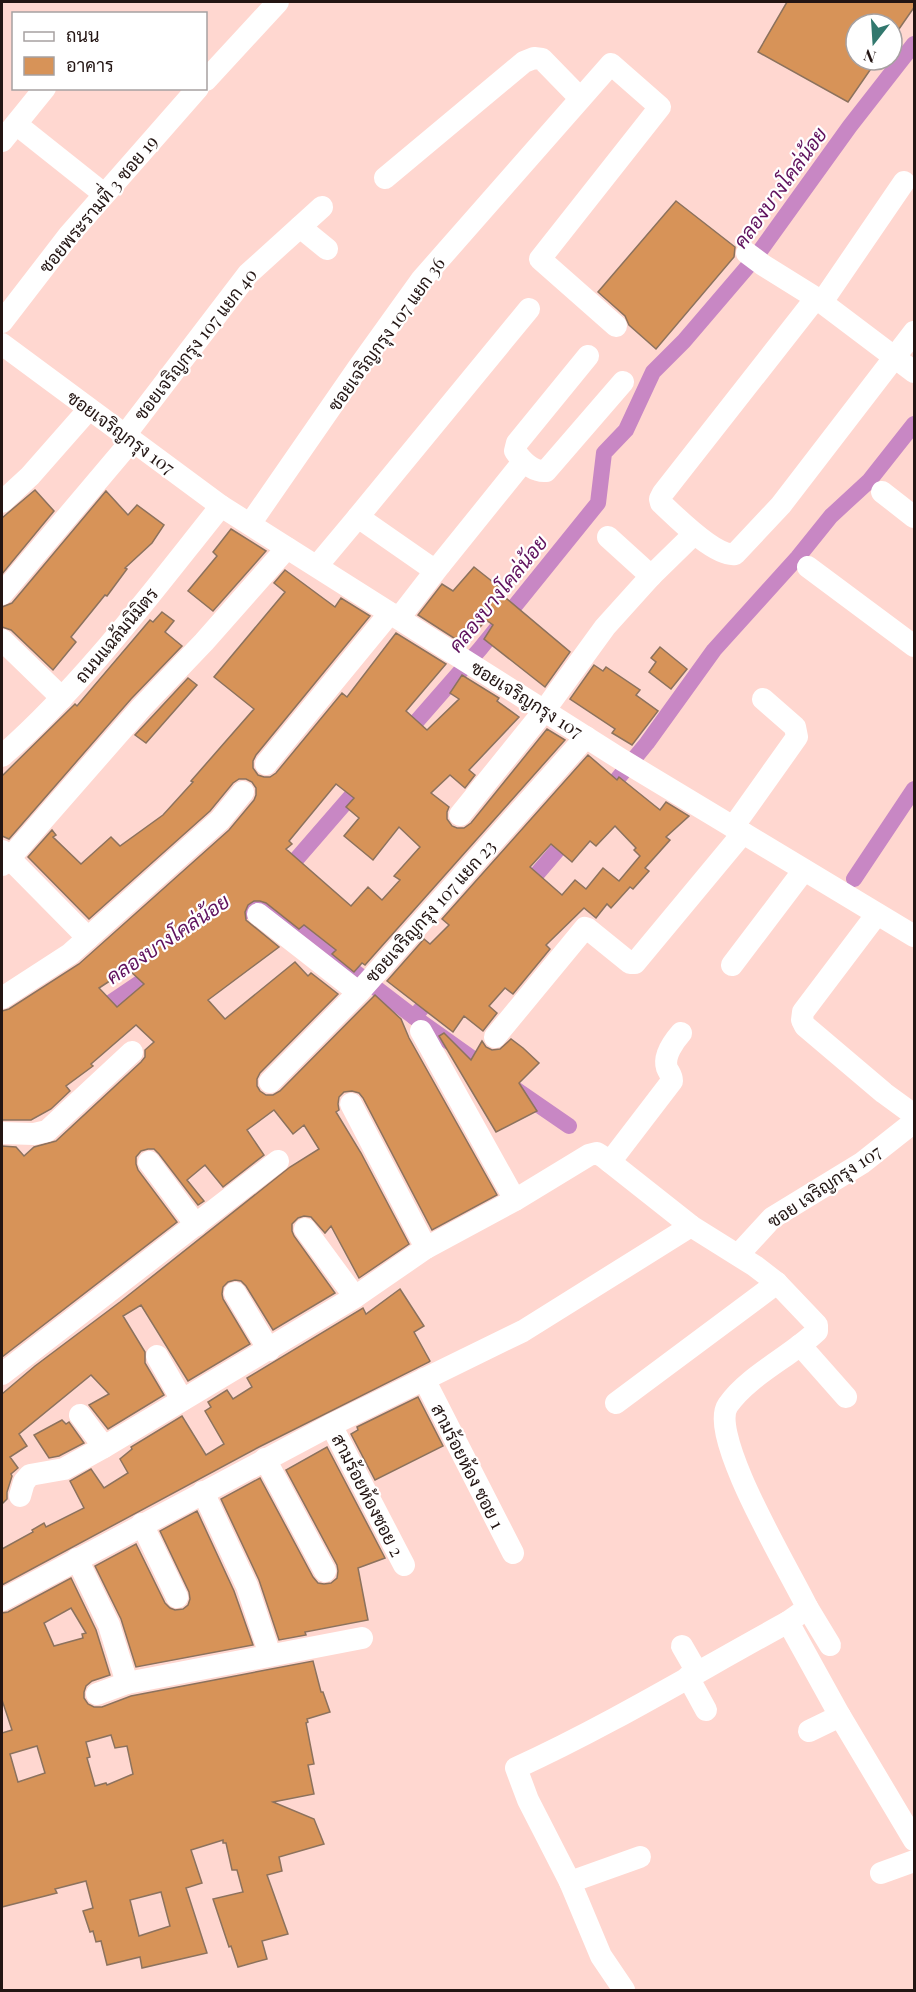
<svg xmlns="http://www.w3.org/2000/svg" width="916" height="1992" font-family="'Playfair Display',Sarabun,serif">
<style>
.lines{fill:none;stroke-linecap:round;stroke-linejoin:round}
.canal{stroke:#c887c4;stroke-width:16}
.building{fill:#d79358;stroke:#8c725d;stroke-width:1.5;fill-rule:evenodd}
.minor{stroke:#fff;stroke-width:22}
.labels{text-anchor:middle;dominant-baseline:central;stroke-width:4.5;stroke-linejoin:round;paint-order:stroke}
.street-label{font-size:18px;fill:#231513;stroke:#fff}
.water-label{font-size:20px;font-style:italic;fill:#5f115d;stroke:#fff}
</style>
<rect width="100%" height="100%" fill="#ffd7d0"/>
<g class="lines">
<g class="canal">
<path d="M403,737L480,649L598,503L604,453L626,430L653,372L684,341L755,258L850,126L914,44"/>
<path d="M606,793L647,743L714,650L798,557L831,516L869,481L914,424"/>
<path d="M854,879L914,789"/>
<path d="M524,889L572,833"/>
<path d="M261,900L414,1017L490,1071"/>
<path d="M228,922L261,900L366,779"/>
<path d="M95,1013L160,969"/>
<path d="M414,1017L435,993"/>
<path d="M511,1086L569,1126"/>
</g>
</g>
<g class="building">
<path d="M787,2H915V6L892,39V24H856V60H877L848,102L758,52Z"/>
<path d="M676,201L735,247L734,257L656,349L629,325L625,316L598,292Z"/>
<path d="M35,490L54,511L2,574V518Z"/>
<path d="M106,491L128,515L137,505L164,525L152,543L125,568L127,569L107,596L105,595L71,637L76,642L53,670L11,630L2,627V607L12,603Z"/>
<path d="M231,529L266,551L213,611L188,591L217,556L213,552Z"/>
<path d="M474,567L503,590L500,593L570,652L545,687L484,639L493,625L486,620L476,632L472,628L460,642L418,615L442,584L453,591Z"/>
<path d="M285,570L335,607L341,598L370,616L256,755L253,761V768L258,775L264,777H270L276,773L342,693L347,697L396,633L446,664L406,711L427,730L459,699L450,693L462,675L499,698L497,701L519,717L469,770L475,775L465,788L450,775L431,793L449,807L447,812V819L452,826L457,828H464L471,823L547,729L565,740L365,965L362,963L354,972L332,954L336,950L304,925L299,929L266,903L260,901H254L248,905L245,912L246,920L279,947L208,1000L225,1019L295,962L308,976L311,973L338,994L260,1073L257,1079V1086L260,1091L266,1095H273L280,1091L375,995L401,1019L409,1038L497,1195L432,1230L363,1098L359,1093L352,1091L344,1092L339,1097L338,1104L339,1110L336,1112L361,1153L409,1244L359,1278L331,1226L325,1233L311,1217L304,1216L298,1218L292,1224V1231L294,1236L335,1293L273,1330L246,1286L241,1281L235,1280L228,1282L223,1287L222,1294L223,1299L250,1344L188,1381L141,1305L123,1316L145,1352V1363L164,1395L108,1429L89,1405L109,1394L91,1375L19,1434L27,1446L10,1457L18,1468L11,1474L12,1476L7,1492V1499L2,1504V1394L35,1366L120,1302L290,1167L319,1149L304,1125L293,1134L274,1110L247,1130L264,1155L223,1187L205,1165L187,1180L204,1201L198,1205L159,1154L154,1149H148L141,1151L136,1157V1164L138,1170L177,1222L2,1357V1146L16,1147L24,1156L34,1147L56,1141L141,1062L145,1057V1050L154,1042L136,1025L91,1064L93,1066L66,1086L70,1091L51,1109L31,1120H2V1011L9,1009L79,964L229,830L254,800L256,795V788L252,782L246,779H239L233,783L210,811L89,919L28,857L52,830L56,835L53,837L81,864L111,837L120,846L163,815L193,782L191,781L254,709L214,677L285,592L274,583ZM336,784L354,798L346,807L359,818L344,836L373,860L399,827L420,847L394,876L400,880L382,900L368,887L351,906L286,849L292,844L289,841ZM128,969L144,984L117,1007L99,988Z"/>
<path d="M162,612L174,621L165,632L182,646L131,699L9,839L2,836V776L75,704L77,706L150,620L153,622Z"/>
<path d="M660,647L687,669L671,689L649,672L656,662L651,658Z"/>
<path d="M594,665L603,671L606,667L640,690L636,695L658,711L632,745L612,733L615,729L570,699Z"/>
<path d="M188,678L197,685L146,743L135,735Z"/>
<path d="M588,755L617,780L619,777L660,810L666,802L689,816L666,837L670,840L645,868L649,871L633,889L630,887L611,908L607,904L596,918L584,908L546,945L550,949L513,994L505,988L489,1006L497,1013L483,1031L464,1016L453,1032L387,981L424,939L430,944L449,925L442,919ZM615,826L636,848L634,850L640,856L619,881L603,868L586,889L575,880L562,895L530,867L551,844L572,862L590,841L596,846Z"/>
<path d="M444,1033L471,1060L482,1041L486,1047L492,1050L500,1049L511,1039L523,1048L539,1063L519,1083L537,1111L496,1132L439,1036Z"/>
<path d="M400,1289L424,1326L414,1332L430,1361L429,1362L259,1447L2,1585V1549L33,1532L32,1530L44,1523L46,1527L84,1508L70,1481L91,1469L104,1488L128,1473L120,1459L132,1449L131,1447L182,1416L206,1455L224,1444L205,1411L211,1407L208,1402L227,1390L233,1399L252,1387L247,1378L363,1308L366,1314Z"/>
<path d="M418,1397L443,1446L375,1480L351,1434L358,1430L357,1427Z"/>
<path d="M62,1420L66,1424L69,1422L84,1443L59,1456L49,1458L34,1435Z"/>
<path d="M327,1447L385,1558L358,1568L368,1620L305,1632L306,1635L279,1640L259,1580L221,1499L260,1478L313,1577L318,1583L324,1584L331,1583L337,1578L338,1571L337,1565L286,1470Z"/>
<path d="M197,1511L234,1591L253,1645L136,1667L121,1619L95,1566L136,1544L165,1603L170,1608L175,1610L183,1609L188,1605L190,1599L189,1592L160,1531Z"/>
<path d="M71,1578L96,1630L110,1675L92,1681L86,1686L84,1692V1698L88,1704L94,1707H102L131,1696L313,1661L321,1692H323L330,1712L307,1719L308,1722L306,1723L314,1764L308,1765L314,1794L273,1802L314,1819L324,1844L279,1857L282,1871L267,1875L288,1934L262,1941L267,1959L238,1967L231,1946L229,1947L213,1899L243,1892L237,1870H232L226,1843H223V1840L191,1850L202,1883L186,1888L207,1953L142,1968L140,1957L107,1965L101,1941L96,1942L93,1931L90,1932L83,1911L93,1908L86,1881L55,1889L57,1893L2,1907V1733L12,1730L2,1700V1613L8,1612ZM71,1608L86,1633L82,1634L83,1638L54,1646L44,1623ZM111,1735L115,1748L127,1746L133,1774L107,1785L106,1783L95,1786L87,1758L90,1757L86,1742ZM37,1746L45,1773L18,1782L10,1754ZM161,1892L170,1926L139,1936L130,1900Z"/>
</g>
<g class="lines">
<g class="minor">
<path d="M206,80L278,2"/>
<path d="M16,124L104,194"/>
<path d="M2,141L45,88"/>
<path d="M385,178L524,62L534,58L542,59L580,98"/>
<path d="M300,227L327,249"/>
<path d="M747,253L763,265L816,298L914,372"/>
<path d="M816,298L663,493L660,499L661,503C675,516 715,557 735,554L781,505L914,332"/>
<path d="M822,302L904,182"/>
<path d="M2,322L69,235L198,88"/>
<path d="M2,344L221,506L622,760L914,936"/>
<path d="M588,356L517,443L515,451C522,461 533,472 546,471L623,382"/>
<path d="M125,435L248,274L322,207"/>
<path d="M882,492L914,517"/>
<path d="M2,502L30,476L89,409"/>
<path d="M358,517L529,309"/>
<path d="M250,524L358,368L422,279L611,64L660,107L540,259L616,326"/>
<path d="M608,537L651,576"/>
<path d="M317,566L358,517L427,565L432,568L440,565L523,462"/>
<path d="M808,567L914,646"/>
<path d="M2,594L132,440"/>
<path d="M399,618L440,565"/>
<path d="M2,640L62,698"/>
<path d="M2,756C85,683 152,592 221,506"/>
<path d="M266,764L390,613"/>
<path d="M460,815L544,711L605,627L651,576L694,534"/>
<path d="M733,827L797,737L795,727L763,699"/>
<path d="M2,851L88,938"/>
<path d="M2,865L8,860L141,708L204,642L287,548"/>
<path d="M258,914L358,992"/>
<path d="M877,914L803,1012L802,1020L805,1026L884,1093L914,1115"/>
<path d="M732,965L804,870"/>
<path d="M2,998L70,954L220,820L243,792"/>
<path d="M421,1031L515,1200"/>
<path d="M495,1037L585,928L588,929L630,963H635L743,833"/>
<path d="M270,1082L360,991L586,737"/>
<path d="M351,1104L426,1248"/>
<path d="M2,1133L34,1134L47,1131L132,1052"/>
<path d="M149,1162L196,1225"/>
<path d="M610,1162L672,1081C672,1075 669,1073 667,1068C663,1056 674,1041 681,1033"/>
<path d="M305,1229L355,1297"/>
<path d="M738,1255L772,1218L862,1163L914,1122"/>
<path d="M235,1293L269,1350"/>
<path d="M800,1345L846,1397"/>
<path d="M157,1356L182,1400"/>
<path d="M2,1374L278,1161"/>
<path d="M424,1379L513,1553"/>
<path d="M616,1403L777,1283"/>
<path d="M80,1415L104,1447"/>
<path d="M331,1425L404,1565"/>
<path d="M265,1459L325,1571"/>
<path d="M203,1492L247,1586L270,1655"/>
<path d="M20,1496L24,1482L30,1475L64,1469L104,1447L355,1297L426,1248L515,1200L589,1155L597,1153L605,1158L691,1226L755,1266L777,1283L817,1325V1331C790,1357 749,1375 728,1405C707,1435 791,1573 807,1607L805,1610L788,1622C698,1671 610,1725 516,1768L528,1800L570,1882L601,1956L624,1990"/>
<path d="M142,1524L177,1597"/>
<path d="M77,1559L109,1625L127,1683"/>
<path d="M2,1600L331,1425L523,1331L691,1226"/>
<path d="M807,1607L830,1645"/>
<path d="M788,1622L840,1716L914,1840"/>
<path d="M682,1646L697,1672"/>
<path d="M688,1677L706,1710"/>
<path d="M97,1694L127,1683L362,1638"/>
<path d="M809,1731L840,1716"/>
<path d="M881,1873L914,1861"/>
<path d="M570,1882L640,1857"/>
</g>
</g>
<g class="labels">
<g class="street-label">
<text transform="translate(98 204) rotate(-50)">ซอยพระรามที่ 3 ซอย 19</text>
<text transform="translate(386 334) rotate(-54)">ซอยเจริญกรุง 107 แยก 36</text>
<text transform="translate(195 344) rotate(-52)">ซอยเจริญกรุง 107 แยก 40</text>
<text transform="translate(121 432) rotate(36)">ซอยเจริญกรุง 107</text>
<text transform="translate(116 635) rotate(-50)">ถนนแฉล้มนิมิตร</text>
<text transform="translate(527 699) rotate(32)">ซอยเจริญกรุง 107</text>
<text transform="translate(430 911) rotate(-48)">ซอยเจริญกรุง 107 แยก 23</text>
<text transform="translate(824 1186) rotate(-34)">ซอย เจริญกรุง 107</text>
<text transform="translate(468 1466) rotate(63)">สามร้อยห้อง ซอย 1</text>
<text transform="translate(368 1495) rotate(63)">สามร้อยห้องซอย 2</text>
</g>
<g class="water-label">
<text transform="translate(779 187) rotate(-54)">คลองบางโคล่น้อย</text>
<text transform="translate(497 593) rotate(-51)">คลองบางโคล่น้อย</text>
<text transform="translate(167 938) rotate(-34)">คลองบางโคล่น้อย</text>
</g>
</g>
<rect width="916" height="1992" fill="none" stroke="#231513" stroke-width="6"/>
<rect x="12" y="12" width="195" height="78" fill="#ffffff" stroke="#a7a1a1" stroke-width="1.5"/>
<rect x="24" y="32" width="30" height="9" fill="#ffffff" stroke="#a7a1a1" stroke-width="1.5"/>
<text x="66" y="42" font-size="18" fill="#231513">ถนน</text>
<rect x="24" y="57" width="30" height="18" fill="#d79358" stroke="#a7a1a1" stroke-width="1.5"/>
<text x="66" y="72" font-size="18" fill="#231513">อาคาร</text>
<g transform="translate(874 42) rotate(197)"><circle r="28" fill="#ffffff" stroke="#a7a1a1" stroke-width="1.5"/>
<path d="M0-4.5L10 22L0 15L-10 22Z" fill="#32786e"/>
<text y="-9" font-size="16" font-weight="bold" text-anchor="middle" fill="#231513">N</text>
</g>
</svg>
